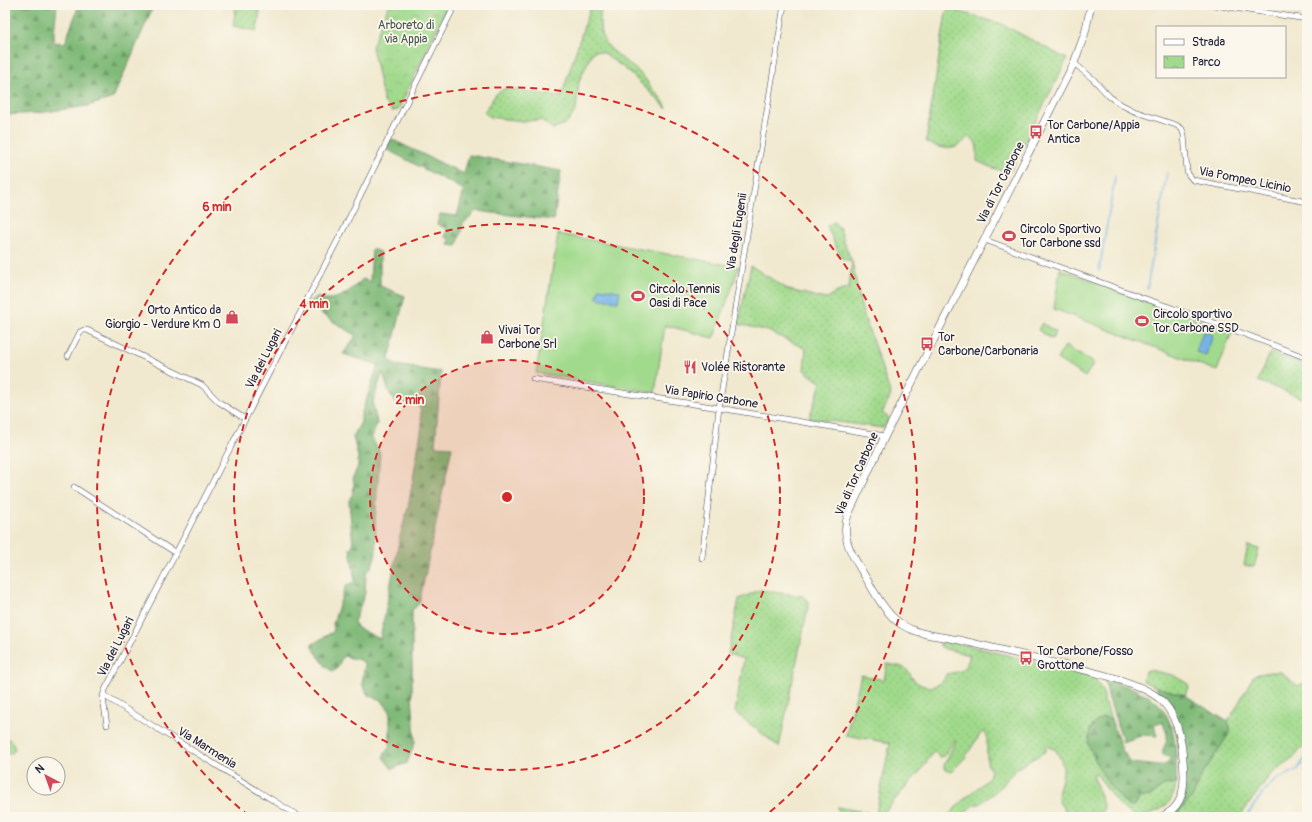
<svg xmlns="http://www.w3.org/2000/svg" width="1312" height="822" font-family="Pangolin,sans-serif">
<style>
.grass{fill:url(#grass-dots);stroke:#627e64}
.forest{fill:url(#forest-firs);stroke:#516e5a;fill-rule:evenodd}
.park{fill:url(#park-crowns);stroke:#627e64}
.garden{fill:url(#garden-furrows);stroke:#627e64}
.pitch{fill:#a1da8c;stroke:#627e64}
.water{fill:#74b3e7;stroke:#4b6a91}
.lines{fill:none;stroke-linecap:round;stroke-linejoin:round}
.stream{stroke:#74b3e7;stroke-width:1.5}
.minor-casing{stroke:#414051;stroke-width:6}
.secondary-casing{stroke:#414051;stroke-width:8}
.minor{stroke:#fff;stroke-width:5}
.secondary{stroke:#fff;stroke-width:7}
.ring{fill:none;stroke:#d62828;stroke-width:2;stroke-dasharray:7 5}
.labels{text-anchor:middle;dominant-baseline:central;stroke-width:3.5;stroke-linejoin:round;paint-order:stroke}
.park-label{font-size:12px;fill:#485953;stroke:#fbf7ec}
.poi-label{font-size:12px;fill:#22223b;stroke:#fbf7ec;text-anchor:start}
.street-label{font-size:12px;fill:#22223b;stroke:#fbf7ec}
.centre{fill:#d62828;stroke:#fbf7ec;stroke-width:2}
.ring-label{font-size:12px;text-anchor:middle;font-weight:bold;fill:#d62828;stroke:#fbf7ec;stroke-width:3.5;stroke-linejoin:round;paint-order:stroke}
</style>
<defs>
<pattern id="grass-dots" width="8" height="8" patternUnits="userSpaceOnUse"><rect width="8" height="8" fill="#a1da8c"/><path d="M2 2h.1M6 6h.1" fill="none" stroke="#8abb7a" stroke-width="1.8" stroke-linecap="round"/></pattern>
<pattern id="forest-firs" width="22" height="20" patternUnits="userSpaceOnUse"><rect width="22" height="20" fill="#80ba78"/><path d="M5 1l3.5 6h-7zM16 11l3.5 6h-7z" fill="#689764"/></pattern>
<pattern id="park-crowns" width="20" height="18" patternUnits="userSpaceOnUse"><rect width="20" height="18" fill="#a1da8c"/><path d="M2 6a3 3 0 1 1 6 0M12 15a3 3 0 1 1 6 0" fill="none" stroke="#8abb7a"/></pattern>
<pattern id="garden-furrows" width="10" height="10" patternUnits="userSpaceOnUse"><rect width="10" height="10" fill="#a1da8c"/><path d="M-1 1l2-2M0 10L10 0M9 11l2-2" fill="none" stroke="#8abb7a"/></pattern>
</defs>
<rect width="100%" height="100%" fill="#fbf7ec"/>
<filter id="ink" filterUnits="userSpaceOnUse"><feTurbulence type="fractalNoise" baseFrequency=".025" numOctaves="2"/><feDisplacementMap in="SourceGraphic" scale="8" xChannelSelector="R" yChannelSelector="G"/><feConvolveMatrix kernelMatrix="1 2 1 2 8 2 1 2 1" color-interpolation-filters="sRGB"/></filter>
<filter id="wash" filterUnits="userSpaceOnUse"><feTurbulence type="fractalNoise" baseFrequency=".012" numOctaves="4" result="noise"/><feDisplacementMap in="SourceGraphic" scale="16" xChannelSelector="R" yChannelSelector="G"/><feGaussianBlur stdDeviation="0.9" result="paint"/><feColorMatrix in="noise" values="0 0 0 0 0 0 0 0 0 0 0 0 0 0 0 0 0 1.4 0 .05"/><feComposite in="paint" operator="in"/></filter>
<g filter="url(#wash)">
<rect width="100%" height="100%" fill="#f1e9cf"/>
<g class="grass">
<path d="M591,5H602C593,47 615,50 641,74C646,78 648,84 652,89C658,95 665,101 667,109L628,71L604,53L596,51L592,53L579,81L576,110L567,123L553,129L541,120L522,121L489,117L484,112L496,94L505,88L561,97Z"/>
<path d="M950,9L1002,24L1067,59L1011,170C998,172 988,166 977,161C977,152 979,139 968,137C965,140 962,144 958,146C950,151 932,147 926,141L946,12Z"/>
<path d="M834,222L840,228L844,242L852,262L862,310L891,395L882,413L889,418L883,428L809,418L821,383L804,370L806,349L768,331L738,324L751,266L789,290L826,299L837,292L849,288L852,262L842,258L837,249L827,226Z"/>
<path d="M1270,353L1307,365V400L1258,381Z"/>
<path d="M760,590L802,596L809,602L779,747L735,712L744,659L728,654L739,599Z"/>
<path d="M941,639L1093,676C1098,683 1106,694 1104,703L1106,704L1111,719C1099,717 1097,721 1090,729L1139,798L1150,796L1165,785L1176,783C1175,795 1170,804 1159,810C1155,812 1146,816 1141,816C1123,818 1105,785 1096,773L1093,774L1104,808L1098,817H1057L1063,813L1065,809C1051,798 1063,785 1063,771C1064,765 1059,756 1056,750L1046,746V751L1017,768L1012,774L1007,779L1002,786L980,804L973,805L960,817H947L963,800L988,779L991,771L987,763V736L984,732L981,733L964,759L951,772L946,770L944,765L956,741L955,740L944,756L939,757L934,751L921,770L880,817H840L837,807L876,814L890,743L846,735L861,675L884,680L887,664C893,665 902,666 906,669C909,671 911,676 913,679C923,689 934,689 944,680L946,674C964,670 964,674 970,655L945,649L940,646Z"/>
<path d="M1149,670L1173,675L1188,684L1189,688L1185,695L1156,687L1143,681L1145,671Z"/>
<path d="M1270,672H1281L1298,686L1307,681V741L1296,755L1270,775L1241,815L1238,817H1178L1179,812L1193,796L1200,778L1230,732V727L1228,722L1254,675Z"/>
<path d="M9,739L13,743L15,750L12,753L7,754L5,752V740Z"/>
</g>
<g class="forest">
<path d="M5,5H57L53,42L65,43L79,5H154L113,98L88,106L38,113L5,115Z"/>
<path d="M391,139L464,174L469,155L561,171L554,220L476,211L463,224L457,246L448,245L450,239L445,237L447,229L437,224L440,214L457,216L464,190L386,149Z"/>
<path d="M372,249L380,252V286L405,296L389,359L395,365L441,372L435,446L452,447L419,604L412,610V694L415,742L407,763L392,769L383,757L390,746V711L381,700L368,695L362,684L365,664L360,660L343,656L336,670L332,671L326,667L311,645L334,631L333,623L346,585L352,583L355,580L350,549L353,545L349,501L353,493L354,485L353,478L358,466V457L353,437L361,422V415L378,365L343,354L356,336L320,313L323,308L319,304L311,305L309,302L316,297C337,304 348,292 363,279L370,282ZM383,372C386,382 389,401 400,403C404,404 409,403 413,403L420,408L422,426L408,508L400,536L380,639L358,628L354,622L365,593L366,573L372,566L376,553L375,521L380,453L372,438L377,423L373,406L374,397Z"/>
<path d="M1110,680C1121,685 1134,688 1145,694C1177,710 1177,752 1176,783L1165,785L1150,796L1139,798L1136,805L1129,807L1109,785L1098,766L1088,744L1090,729L1097,721L1103,717L1111,719L1122,750L1131,763L1159,766L1167,764L1171,758L1163,755C1162,748 1164,749 1166,742C1169,736 1165,728 1163,722L1154,725L1157,736L1143,735L1123,742L1109,699L1105,681Z"/>
<path d="M1156,687L1185,695L1228,722L1230,727V732L1200,778L1193,796L1179,812L1178,817H1166L1172,813L1186,783L1171,706L1157,692Z"/>
</g>
<path class="park" d="M389,5H448L398,110L392,111L384,102L372,47Z"/>
<path class="garden" d="M236,5H261L257,31L233,26Z"/>
<g class="pitch">
<path d="M558,234L739,267L714,338L665,325L655,393L536,373Z"/>
<path d="M1060,269L1232,332L1217,371L1054,309Z"/>
<path d="M1042,323L1056,332L1052,339L1038,330Z"/>
<path d="M1065,346L1094,363L1085,377L1057,359Z"/>
<path d="M1248,546L1259,549L1254,567L1244,565Z"/>
</g>
<g class="water">
<path d="M599,288L620,291L618,302L597,298Z"/>
<path d="M1203,332L1213,335L1206,355L1196,352Z"/>
</g>
<g class="lines">
<g class="stream">
<path d="M1099,271L1115,177"/>
<path d="M1147,288L1167,173"/>
<path d="M1246,817L1264,791L1277,779L1297,770L1307,756"/>
</g>
</g>
</g>
<g filter="url(#ink)">
<g class="lines">
<g class="minor-casing">
<g id="minor">
<path d="M1214,5L1307,19"/>
<path d="M1074,63L1093,79L1110,97L1122,105L1134,111L1176,125L1182,129L1184,135L1187,170L1188,174L1193,180L1307,202"/>
<path d="M985,240L1146,299L1218,324L1307,358"/>
<path d="M68,356L80,332L84,330H87L202,385L219,402L245,419"/>
<path d="M533,379L719,408L885,436"/>
<path d="M74,487L176,553"/>
<path d="M702,558L719,408L784,5"/>
<path d="M103,695L300,817"/>
<path d="M107,725L103,698L105,690L343,230L455,5"/>
</g>
</g>
<g class="secondary-casing">
<path id="secondary" d="M1091,5L1085,33L1074,63L885,436L848,515C840,537 852,555 863,573C873,589 885,614 901,624C917,635 940,636 959,640C989,647 1020,654 1050,662C1077,668 1145,682 1163,702C1181,721 1183,751 1184,776C1184,795 1179,810 1160,817"/>
</g>
<use href="#minor" class="minor"/>
<use href="#secondary" class="secondary"/>
</g>
</g>
<circle cx="507" cy="497" r="137" fill="#d62828" fill-opacity=".12"/>
<g class="ring">
<circle cx="507" cy="497" r="137"/>
<circle cx="507" cy="497" r="273"/>
<path d="M249 816A410 410 0 1 1 765 816"/>
</g>
<defs>
<g id="bus-bare" transform="scale(1.08)"><path d="M-5-6H5V4H4V6H2V4H-2V6H-4V4H-5ZM-3.5-4V0h7V-4ZM-3.5 1.2v1.5H-2V1.2ZM2 1.2v1.5H3.5V1.2Z" fill="#d1495b" stroke="#fbf7ec" stroke-width="2.5" paint-order="stroke"/></g>
<g id="stadium-bare" transform="scale(1.08)"><path d="M0-5a6.5 5 0 1 0 0 10a6.5 5 0 1 0 0-10ZM-3.5-1.8h7v3.6h-7Z" fill="#d1495b" stroke="#fbf7ec" stroke-width="2.5" paint-order="stroke"/></g>
<g id="shop-bare" transform="scale(1.08)"><path d="M-5-2.5h2.3a2.7 3.5 0 0 1 5.4 0H5L5.5 6h-11ZM-1.5-2.5h3a1.5 2.3 0 0 0-3 0Z" fill="#d1495b" stroke="#fbf7ec" stroke-width="2.5" paint-order="stroke"/></g>
<g id="restaurant-bare" transform="scale(1.08)"><path d="M-5-6h1v4h1v-4h1v4h1v-4h1v5L-1.5 .5V6h-2V.5L-5-1ZM5-6V6H3V1.5H1.5Q1.5-4 5-6Z" fill="#d1495b" stroke="#fbf7ec" stroke-width="2.5" paint-order="stroke"/></g>
</defs>
<g fill-rule="evenodd">
<use href="#bus-bare" x="1036" y="132"/>
<use href="#stadium-bare" x="1009" y="236"/>
<use href="#stadium-bare" x="638" y="296"/>
<use href="#shop-bare" x="232" y="317"/>
<use href="#stadium-bare" x="1142" y="321"/>
<use href="#shop-bare" x="487" y="337"/>
<use href="#bus-bare" x="927" y="344"/>
<use href="#restaurant-bare" x="690" y="367"/>
<use href="#bus-bare" x="1026" y="658"/>
</g>
<g class="labels">
<g class="park-label">
<text x="406" y="25">Arboreto di<tspan x="406" dy="14">via Appia</tspan></text>
</g>
<g class="poi-label">
<text x="1047" y="125">Tor Carbone/Appia<tspan x="1047" dy="14">Antica</tspan></text>
<text x="1020" y="229">Circolo Sportivo<tspan x="1020" dy="14">Tor Carbone ssd</tspan></text>
<text x="649" y="289">Circolo Tennis<tspan x="649" dy="14">Oasi di Pace</tspan></text>
<text x="221" y="310" text-anchor="end">Orto Antico da<tspan x="221" dy="14">Giorgio - Verdure Km 0</tspan></text>
<text x="1153" y="314">Circolo sportivo<tspan x="1153" dy="14">Tor Carbone SSD</tspan></text>
<text x="498" y="330">Vivai Tor<tspan x="498" dy="14">Carbone Srl</tspan></text>
<text x="938" y="337">Tor<tspan x="938" dy="14">Carbone/Carbonaria</tspan></text>
<text x="701" y="367">Volée Ristorante</text>
<text x="1037" y="651">Tor Carbone/Fosso<tspan x="1037" dy="14">Grottone</tspan></text>
</g>
<g class="street-label">
<text transform="translate(1245 180) rotate(11)">Via Pompeo Licinio</text>
<text transform="translate(1001 183) rotate(-63)">Via di Tor Carbone</text>
<text transform="translate(737 232) rotate(-81)">Via degli Eugenii</text>
<text transform="translate(264 359) rotate(-63)">Via dei Lugari</text>
<text transform="translate(711 397) rotate(9)">Via Papirio Carbone</text>
<text transform="translate(857 474) rotate(-66)">Via di Tor Carbone</text>
<text transform="translate(116 647) rotate(-63)">Via dei Lugari</text>
<text transform="translate(207 748) rotate(32)">Via Marmenia</text>
</g>
</g>
<circle cx="507" cy="497" r="6" class="centre"/>
<g class="ring-label">
<text x="217" y="211">6 min</text>
<text x="314" y="308">4 min</text>
<text x="410" y="404">2 min</text>
</g>
<rect width="1312" height="822" fill="none" stroke="#fbf7ec" stroke-width="20"/>
<rect x="1156" y="26" width="130" height="52" fill="#fbf7ec" stroke="#a4a2a5"/>
<rect x="1164" y="39" width="20" height="6" fill="#ffffff" stroke="#a4a2a5"/>
<text x="1192" y="46" font-size="12" fill="#22223b">Strada</text>
<rect x="1164" y="56" width="20" height="12" fill="url(#park-crowns)" stroke="#a4a2a5"/>
<text x="1192" y="66" font-size="12" fill="#22223b">Parco</text>
<g transform="translate(46 776) rotate(319)"><circle r="19" fill="#fbf7ec" stroke="#a4a2a5"/>
<path d="M0-3L7 15L0 10L-7 15Z" fill="#d1495b"/>
<text y="-6" font-size="11" font-weight="bold" text-anchor="middle" fill="#22223b">N</text>
</g>
</svg>
